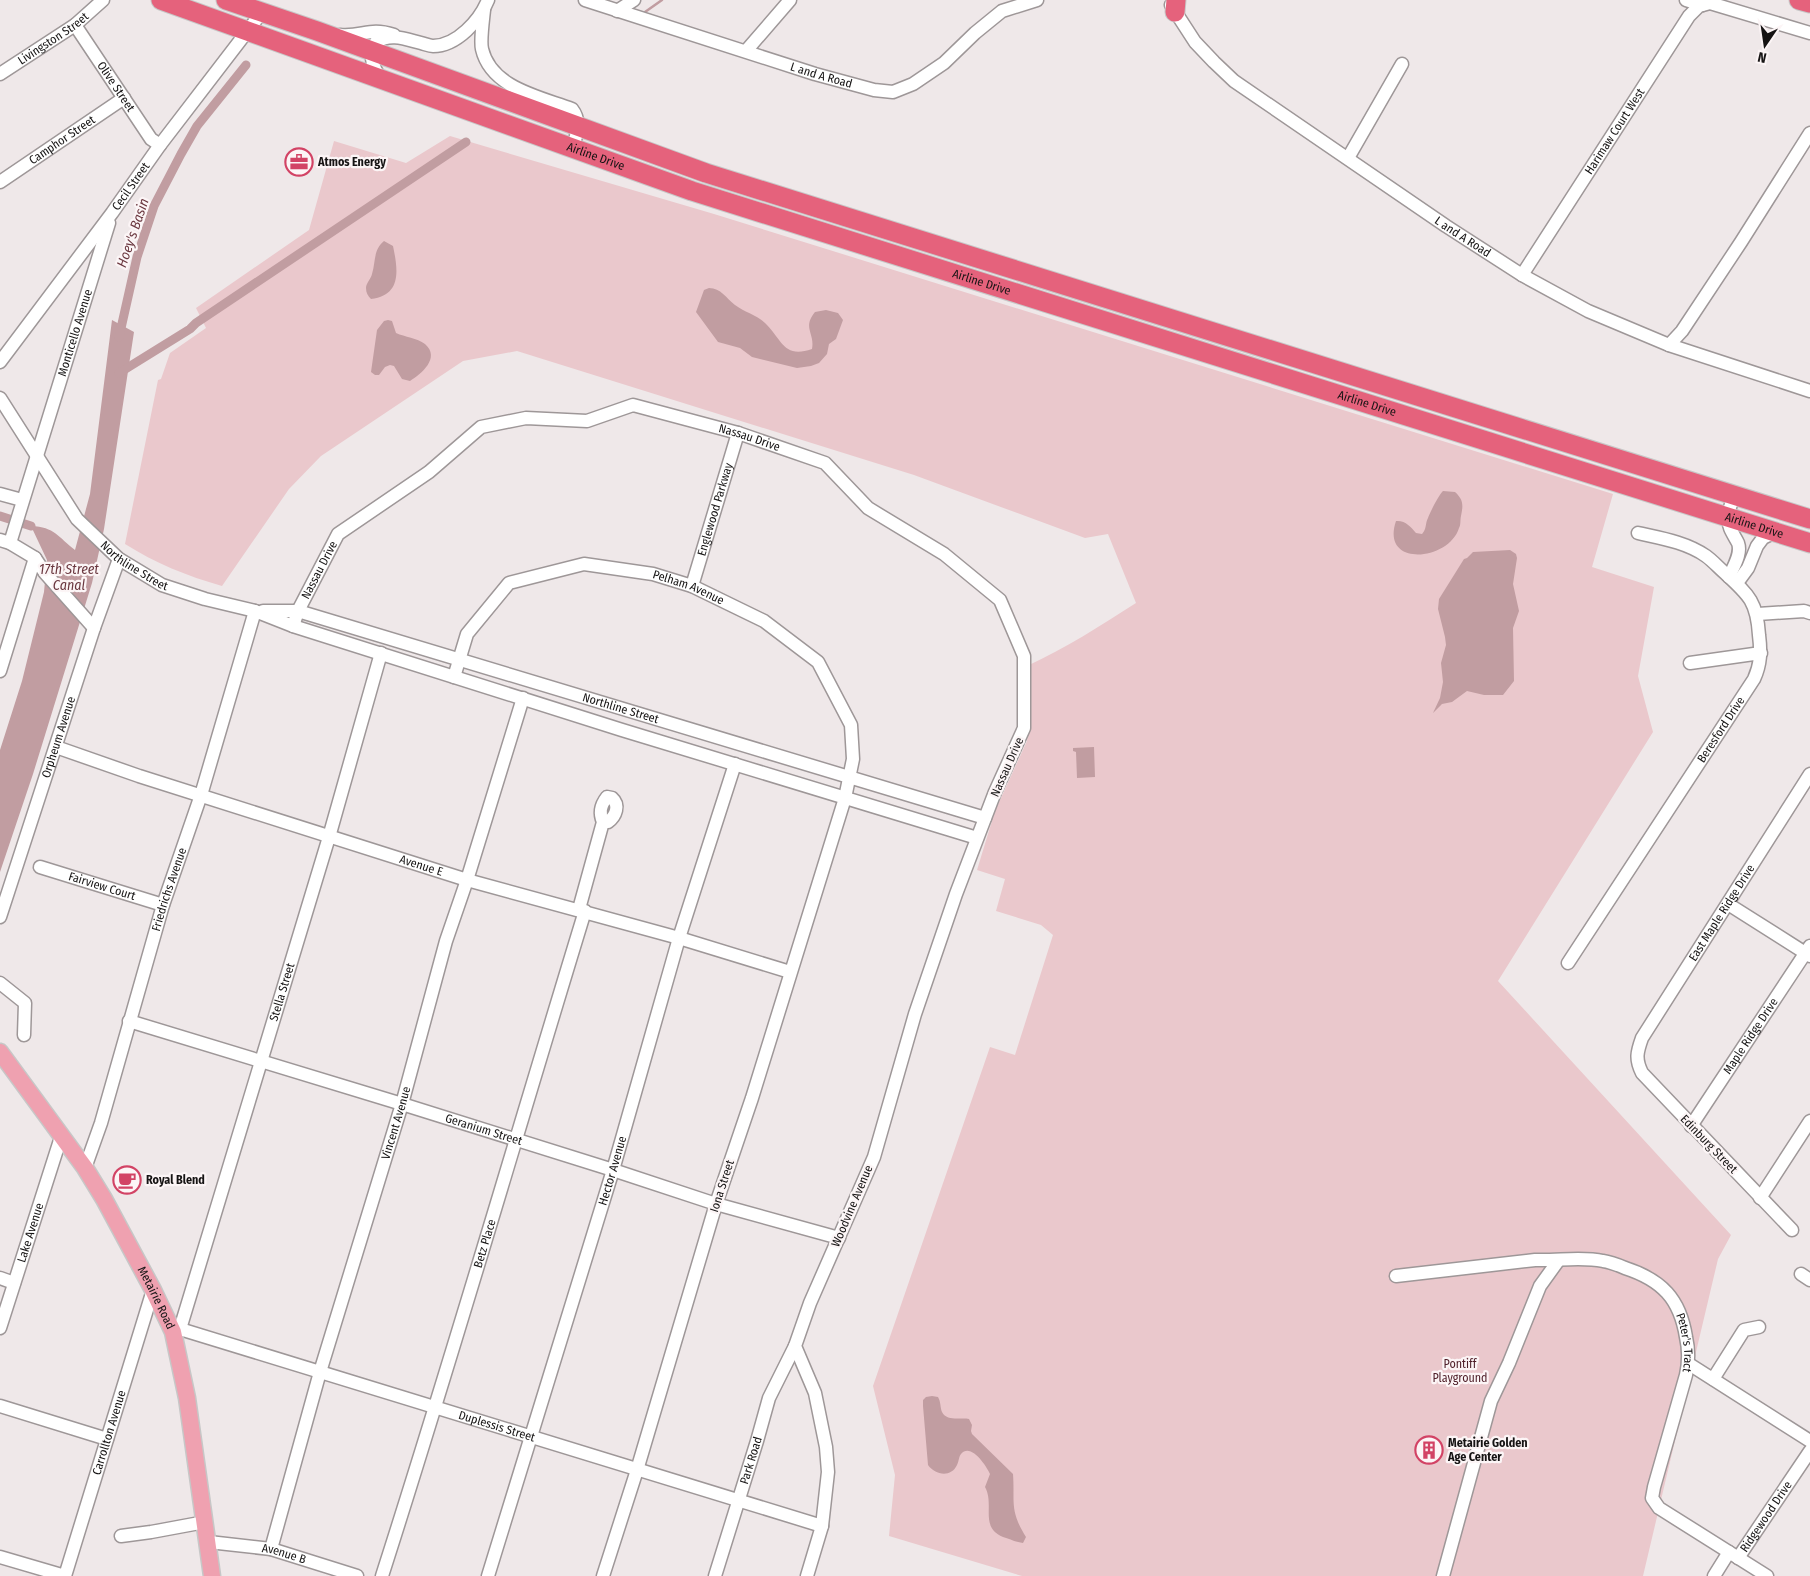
<svg xmlns="http://www.w3.org/2000/svg" width="1810" height="1576" font-family="'Fira Sans Condensed',sans-serif">
<style>
.green{fill:#eac8cc}
.water{fill:#c19da1}
.lines{fill:none;stroke-linecap:round;stroke-linejoin:round}
.stream{stroke:#c19da1;stroke-width:2.5}
.canal{stroke:#c19da1;stroke-width:9}
.minor-casing{stroke:#9e9798;stroke-width:15}
.major-casing{stroke:#c7c7c7;stroke-width:19}
.highway-casing{stroke:#c7c7c7;stroke-width:21}
.minor{stroke:#fff;stroke-width:12}
.major{stroke:#efa1b0;stroke-width:16}
.highway{stroke:#e5627c;stroke-width:19}
.labels{text-anchor:middle;dominant-baseline:central;stroke-width:4.5;stroke-linejoin:round;paint-order:stroke}
.street-label{font-size:12px;fill:#161414;stroke:#fcf5f6}
.poi-label{font-size:12px;font-weight:bold;fill:#161414;stroke:#fcf5f6;text-anchor:start}
.park-label{font-size:12px;fill:#4e1e28;stroke:#fcf5f6}
.water-label{font-size:14px;font-style:italic;fill:#6a373f;stroke:#fcf5f6}
</style>
<rect width="100%" height="100%" fill="#efe8e9"/>
<path class="green" d="M450,136L714,214L1613,494L1592,567L1654,587L1638,676L1653,732L1498,981L1731,1235L1718,1259L1643,1576H1022L889,1536L895,1475L873,1386L990,1047L1015,1055L1053,935L1041,925L996,911L1005,879L977,870L995,811L1027,741L1031,702L1027,666C1066,648 1100,626 1136,603L1108,534L1085,538L914,475L517,351L463,361L321,456L289,489L222,586C187,576 155,563 125,544L158,380L161,379L170,353L206,328L196,308L309,230L334,141L406,163Z"/>
<g class="water">
<path d="M384,241L393,246C398,270 402,295 371,299C368,296 366,293 366,288C366,283 371,279 372,274C376,261 373,250 384,241Z"/>
<path d="M709,288C721,288 726,298 735,305C744,312 757,315 765,323C782,339 783,359 812,349C815,333 802,328 815,312L826,310L838,313L843,320L836,339L829,344L827,354L819,363L811,366L797,368L752,357L740,348L718,342L696,312L704,290Z"/>
<path d="M112,320L134,332L104,529L92,583L33,774L0,872V750L22,681L44,592L47,560L31,526C55,527 58,537 75,550L90,494Z"/>
<path d="M388,320L392,321L396,333C405,337 417,338 425,344C441,358 421,374 410,381L402,379L394,366L390,365L385,367L379,375H375L371,372L377,330L384,321Z"/>
<path d="M1443,491L1455,492C1464,500 1463,506 1461,516C1460,520 1461,525 1459,528C1449,561 1380,568 1396,521C1405,520 1411,527 1416,533L1422,534C1427,529 1425,523 1428,518C1430,512 1439,495 1443,491Z"/>
<path d="M1510,550L1516,554L1517,558L1513,584L1519,611L1513,628L1514,681L1503,695H1484L1467,691L1452,702L1442,704L1433,713L1440,698L1443,682L1441,663L1446,645L1445,637L1438,609L1439,599L1464,559L1467,558L1473,552Z"/>
<path d="M1094,747L1095,777L1077,778L1076,752L1073,751V748Z"/>
<path d="M932,1396L938,1397C941,1402 940,1407 942,1412C947,1422 961,1417 969,1419L972,1425L971,1431L972,1434L1013,1474C1015,1502 1009,1510 1026,1537L1023,1543C1015,1542 1010,1539 1003,1537C979,1527 995,1505 985,1487L990,1474C987,1467 971,1442 961,1454C959,1456 959,1461 957,1465C951,1478 935,1475 928,1465L923,1406V1400L926,1397Z"/>
</g>
<g class="lines">
<path class="stream" d="M645,12L662,0"/>
<g class="canal">
<path d="M119,337L137,257L154,206L181,154L197,126L246,65"/>
<path d="M119,373L190,329L196,323L466,142"/>
<path d="M0,516L31,526"/>
</g>
<g class="minor-casing">
<g id="minor">
<path id="s1" d="M585,0L815,74L874,90L893,92L913,84L944,63L975,33L1002,11L1037,0"/>
<path d="M1686,0L1702,5"/>
<path id="s2" d="M1171,5L1195,42L1214,62L1234,81L1446,226L1522,275L1588,311L1669,345L1810,391"/>
<path d="M484,10C483,20 480,41 482,49C491,88 540,97 572,109C582,122 576,134 573,149"/>
<path d="M617,11L634,0"/>
<path id="s3" d="M75,25L151,139L160,145"/>
<path d="M340,35C363,37 369,27 394,35"/>
<path d="M746,51L790,0"/>
<path id="s4" d="M0,74L75,25L103,0"/>
<path d="M382,81C373,67 368,58 376,42C391,33 405,39 421,43C425,44 429,46 433,46C457,46 480,20 488,0"/>
<path d="M1348,158L1402,64"/>
<path id="s5" d="M0,182L124,98"/>
<path id="s6" d="M1522,275L1689,16L1699,6L1710,3L1810,33"/>
<path d="M1669,345L1682,331L1741,242L1810,133"/>
<path id="s7" d="M0,362L112,213L160,145L262,12"/>
<path id="s8" d="M0,398L77,519L119,559L162,585L205,599L255,611L293,626L622,730L977,838"/>
<path d="M0,494L22,500"/>
<path d="M0,540L10,543L35,558L45,573L94,628"/>
<path id="s9" d="M10,543L109,223"/>
<path d="M1729,577C1733,567 1742,554 1738,543C1734,535 1728,528 1728,518C1728,511 1732,502 1734,495"/>
<path d="M1737,583L1748,568L1757,546L1763,538L1775,532"/>
<path id="s10" d="M692,586L738,433"/>
<path id="s11" d="M263,611H298L985,818"/>
<path d="M1758,614L1804,611L1810,613"/>
<path id="s12" d="M293,626L298,611L338,534L429,472L481,427L526,418L587,421L633,405L738,433L825,463L868,508L944,554L1000,600L1024,656V728L995,792L956,894L915,1014L874,1157L810,1303L795,1346L815,1393L826,1447L828,1472L822,1526L807,1576"/>
<path d="M1690,663L1761,653"/>
<path d="M0,671L35,558"/>
<path id="s13" d="M454,677L467,634L509,583L584,564L653,574L692,586L764,621L818,662L851,725L853,759L845,798L752,1098L716,1204L637,1470L603,1576"/>
<path id="s14" d="M56,747L139,776L467,880L679,938L790,972"/>
<path id="s15" d="M40,867L163,905"/>
<path d="M1728,904L1810,956"/>
<path d="M579,909L603,822H608C616,816 620,805 612,798L607,797C600,806 599,813 603,822"/>
<path id="s16" d="M0,917L94,628L119,559"/>
<path id="s17" d="M1568,963L1754,679C1761,664 1761,651 1759,635C1757,602 1749,595 1726,574C1719,568 1713,561 1706,556C1686,542 1660,538 1638,533"/>
<path d="M0,983L25,1003L24,1035"/>
<path id="s18" d="M129,1021L402,1104L613,1170L716,1204L839,1238"/>
<path id="s19" d="M1691,1126L1810,946"/>
<path id="s20" d="M85,1168L101,1123L163,905L201,795L255,611"/>
<path d="M1760,1198L1810,1121"/>
<path id="s21" d="M1792,1230L1642,1073C1635,1059 1637,1052 1642,1038L1810,774"/>
<path d="M1801,1274L1810,1280"/>
<path id="s22" d="M1396,1276L1535,1260C1558,1261 1581,1256 1603,1261C1611,1262 1618,1265 1625,1268C1662,1280 1680,1299 1686,1337C1689,1350 1689,1361 1686,1375L1654,1487L1652,1498L1659,1508L1767,1576"/>
<path d="M0,1278L14,1283"/>
<path id="s23" d="M0,1328L61,1137"/>
<path id="s24" d="M180,1329L329,837L381,653"/>
<path id="s25" d="M173,1332L180,1329L822,1526"/>
<path d="M1689,1364L1810,1441"/>
<path d="M1713,1379L1744,1330L1759,1327"/>
<path d="M0,1406L107,1439"/>
<path d="M121,1536L151,1532L205,1522"/>
<path id="s26" d="M209,1542L271,1549L357,1576"/>
<path id="s27" d="M271,1549L320,1372L402,1104L446,941L467,880L523,698"/>
<path d="M0,1557L65,1576"/>
<path id="s28" d="M1738,1558L1810,1451"/>
<path id="s29" d="M65,1576L153,1290"/>
<path id="s30" d="M382,1576C453,1355 517,1133 585,911"/>
<path id="s31" d="M488,1576L613,1170L679,938L735,764"/>
<path id="s32" d="M715,1576L757,1441L769,1398L795,1346"/>
<path d="M1443,1576L1491,1401L1509,1363L1540,1286L1558,1261"/>
<path d="M1714,1576L1729,1552"/>
</g>
</g>
<g class="major-casing">
<g id="major">
<path id="s33" d="M0,1052L85,1168L104,1199L153,1290L173,1332L187,1398L212,1576"/>
</g>
</g>
<g class="highway-casing">
<g id="highway">
<path id="s34" d="M161,0L692,191L1810,543"/>
<path d="M226,0L317,31L706,173L1810,519"/>
<path d="M1799,0L1810,3"/>
<path d="M1175,12L1176,0"/>
</g>
</g>
<use href="#minor" class="minor"/>
<use href="#major" class="major"/>
<use href="#highway" class="highway"/>
</g>
<defs>
<g id="office-ring" transform="scale(1.4375)"><circle r="9.5" fill="#fcf5f6" stroke="#d24365" stroke-width="1.5"/><path d="M-6-3h4V-5.5h4V-3h4V5H-6ZM-1-4.5V-3h2v-1.5ZM-6 0V1H6V0Z" fill="#d24365"/></g>
<g id="cafe-ring" transform="scale(1.4375)"><circle r="9.5" fill="#fcf5f6" stroke="#d24365" stroke-width="1.5"/><path d="M-5.5-4.5H6V0H3Q3 3.5 0 3.5H-2.5Q-5.5 3.5-5.5 0ZM3-3.2v2h1.7v-2ZM-6 4.5H4V6H-6Z" fill="#d24365"/></g>
<g id="building-ring" transform="scale(1.4375)"><circle r="9.5" fill="#fcf5f6" stroke="#d24365" stroke-width="1.5"/><path d="M-4-6H4V6H1V3H-1V6H-4ZM-2.5-4.3h1.7v1.8h-1.7ZM.8-4.3h1.7v1.8H.8ZM-2.5-1h1.7V.8h-1.7ZM.8-1h1.7V.8H.8Z" fill="#d24365"/></g>
</defs>
<g fill-rule="evenodd">
<use href="#office-ring" x="299" y="162"/>
<use href="#cafe-ring" x="127" y="1180"/>
<use href="#building-ring" x="1429" y="1450"/>
</g>
<g class="labels">
<g class="street-label">
<text stroke="none"><textPath href="#s4" startOffset="64">Livingston Street</textPath></text>
<text stroke="none"><textPath href="#s1" startOffset="248">L and A Road</textPath></text>
<text stroke="none"><textPath href="#s3" startOffset="74">Olive Street</textPath></text>
<text stroke="none"><textPath href="#s6" startOffset="171">Harimaw Court West</textPath></text>
<text stroke="none"><textPath href="#s5" startOffset="75">Camphor Street</textPath></text>
<text stroke="none"><textPath href="#s34" startOffset="462">Airline Drive</textPath></text>
<text stroke="none"><textPath href="#s7" startOffset="219">Cecil Street</textPath></text>
<text stroke="none"><textPath href="#s2" startOffset="376">L and A Road</textPath></text>
<text stroke="none"><textPath href="#s34" startOffset="868">Airline Drive</textPath></text>
<text stroke="none"><textPath href="#s9" startOffset="220">Monticello Avenue</textPath></text>
<text stroke="none"><textPath href="#s34" startOffset="1272">Airline Drive</textPath></text>
<text stroke="none"><textPath href="#s12" startOffset="558">Nassau Drive</textPath></text>
<text stroke="none"><textPath href="#s10" startOffset="80">Englewood Parkway</textPath></text>
<text stroke="none"><textPath href="#s34" startOffset="1678">Airline Drive</textPath></text>
<text stroke="none"><textPath href="#s8" startOffset="218">Northline Street</textPath></text>
<text stroke="none"><textPath href="#s12" startOffset="62">Nassau Drive</textPath></text>
<text stroke="none"><textPath href="#s13" startOffset="296">Pelham Avenue</textPath></text>
<text stroke="none"><textPath href="#s11" startOffset="372">Northline Street</textPath></text>
<text stroke="none"><textPath href="#s17" startOffset="279">Beresford Drive</textPath></text>
<text stroke="none"><textPath href="#s16" startOffset="189">Orpheum Avenue</textPath></text>
<text transform="translate(1007 767) rotate(-66)">Nassau Drive</text>
<text stroke="none"><textPath href="#s14" startOffset="384">Avenue E</textPath></text>
<text stroke="none"><textPath href="#s15" startOffset="65">Fairview Court</textPath></text>
<text stroke="none"><textPath href="#s20" startOffset="291">Friedrichs Avenue</textPath></text>
<text stroke="none"><textPath href="#s21" startOffset="402">East Maple Ridge Drive</textPath></text>
<text stroke="none"><textPath href="#s24" startOffset="352">Stella Street</textPath></text>
<text stroke="none"><textPath href="#s19" startOffset="108">Maple Ridge Drive</textPath></text>
<text stroke="none"><textPath href="#s27" startOffset="444">Vincent Avenue</textPath></text>
<text stroke="none"><textPath href="#s18" startOffset="371">Geranium Street</textPath></text>
<text transform="translate(1709 1144) rotate(46)">Edinburg Street</text>
<text stroke="none"><textPath href="#s31" startOffset="424">Hector Avenue</textPath></text>
<text transform="translate(722 1186) rotate(-72)">Iona Street</text>
<text transform="translate(852 1206) rotate(-67)">Woodvine Avenue</text>
<text stroke="none"><textPath href="#s23" startOffset="100">Lake Avenue</textPath></text>
<text stroke="none"><textPath href="#s30" startOffset="348">Betz Place</textPath></text>
<text stroke="none"><textPath href="#s33" startOffset="292">Metairie Road</textPath></text>
<text stroke="none"><textPath href="#s22" startOffset="335">Peter's Tract</textPath></text>
<text stroke="none"><textPath href="#s25" startOffset="339">Duplessis Street</textPath></text>
<text stroke="none"><textPath href="#s29" startOffset="150">Carrollton Avenue</textPath></text>
<text stroke="none"><textPath href="#s32" startOffset="121">Park Road</textPath></text>
<text stroke="none"><textPath href="#s28" startOffset="50">Ridgewood Drive</textPath></text>
<text stroke="none"><textPath href="#s26" startOffset="76">Avenue B</textPath></text>
</g>
<g class="poi-label">
<text x="318" y="162">Atmos Energy</text>
<text x="146" y="1180">Royal Blend</text>
<text x="1448" y="1443">Metairie Golden<tspan x="1448" dy="14">Age Center</tspan></text>
</g>
<g class="park-label">
<text x="1460" y="1364">Pontiff<tspan x="1460" dy="14">Playground</tspan></text>
</g>
<g class="water-label">
<text transform="translate(133 233) rotate(-71)">Hoey's Basin</text>
<text x="69" y="569">17th Street<tspan x="69" dy="16">Canal</tspan></text>
</g>
</g>
<g transform="translate(1765 45) rotate(193)" stroke="#fcf5f6" stroke-width="4" paint-order="stroke">
<path d="M0-4L9 19L0 12L-9 19Z" fill="#161414"/>
<text y="-8" font-size="14" font-weight="bold" text-anchor="middle" fill="#161414">N</text>
</g>
</svg>
